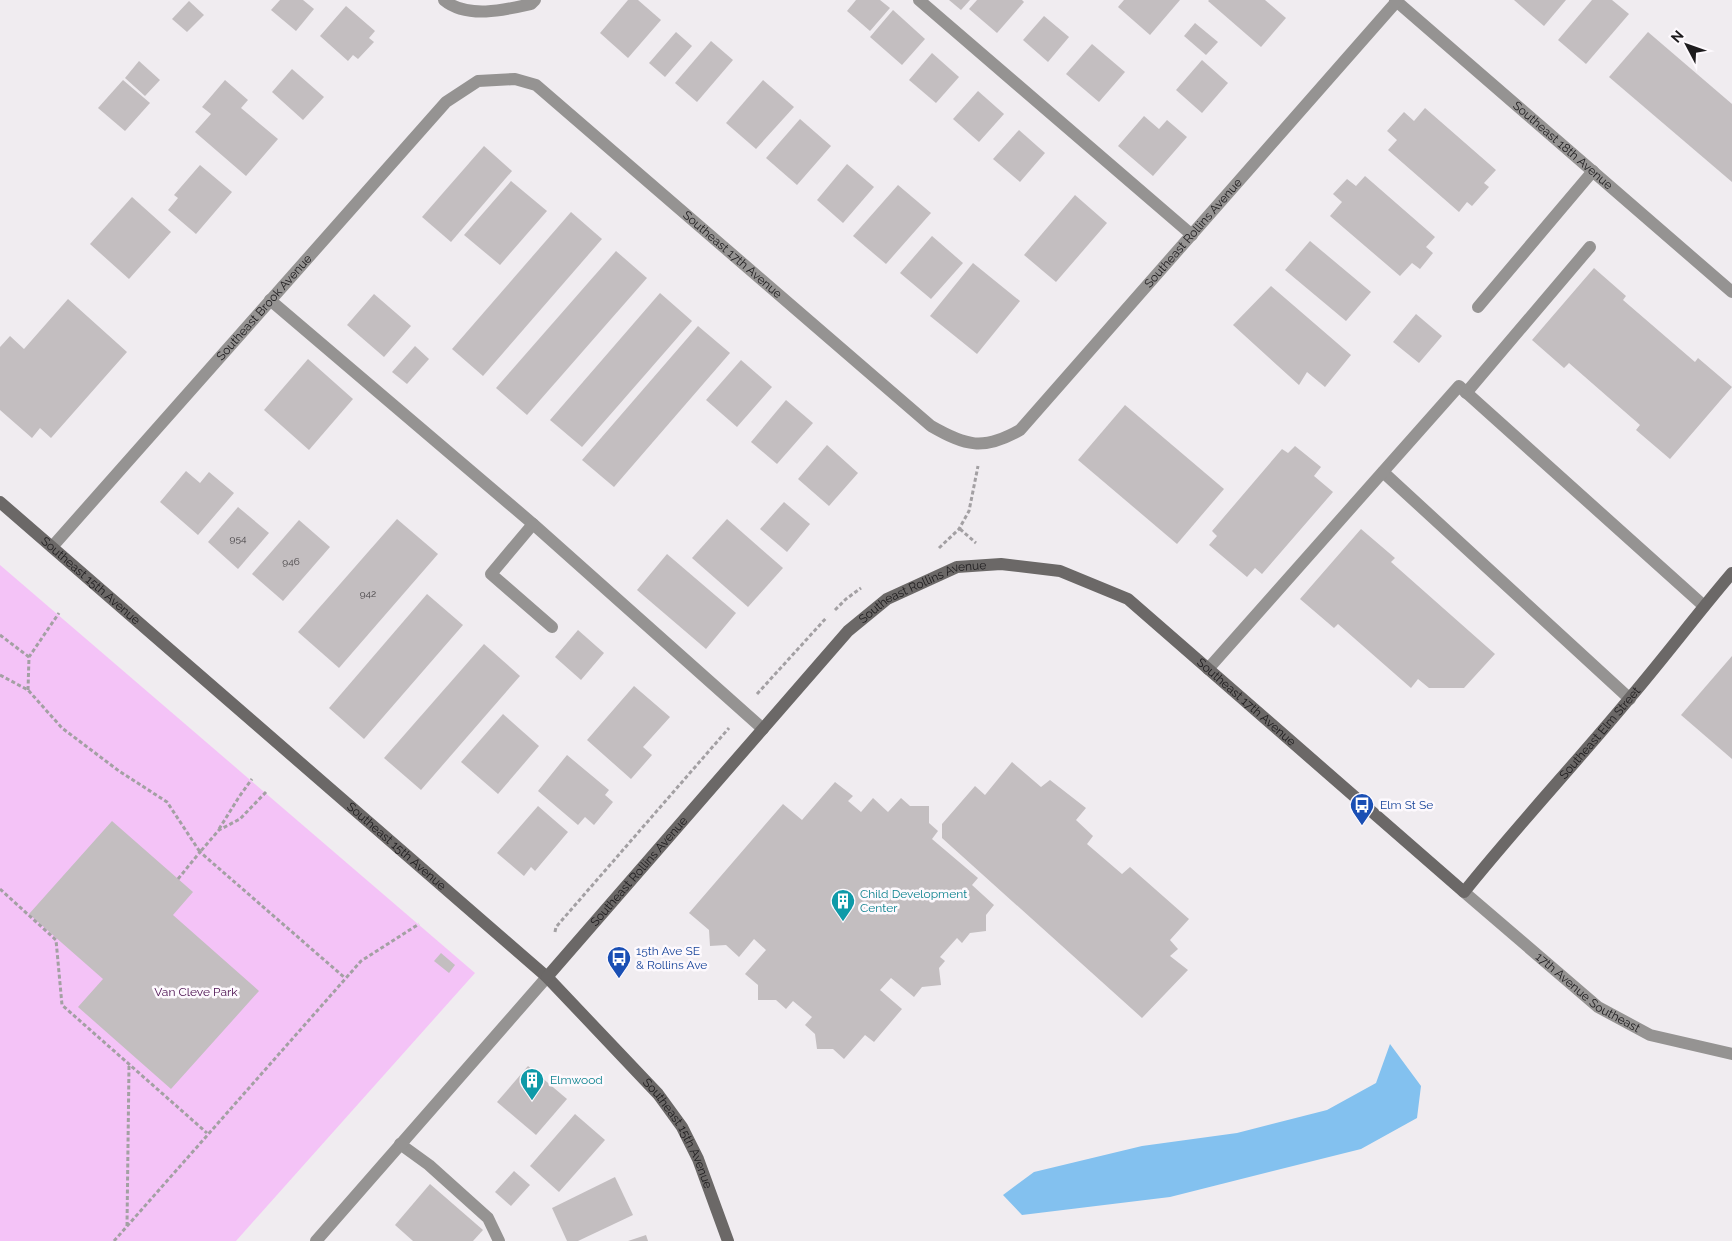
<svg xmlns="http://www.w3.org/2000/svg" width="1732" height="1241" font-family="Raleway,sans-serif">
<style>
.green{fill:#f4c3f7}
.water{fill:#83c1ef}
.building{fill:#c3bec0}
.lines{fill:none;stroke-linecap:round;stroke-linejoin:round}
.path{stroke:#a3a0a3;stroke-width:3;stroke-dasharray:4 2.5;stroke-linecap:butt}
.lane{stroke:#959392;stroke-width:12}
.street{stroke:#959392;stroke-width:12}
.secondary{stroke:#6b6867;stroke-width:12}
.labels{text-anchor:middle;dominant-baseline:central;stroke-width:5;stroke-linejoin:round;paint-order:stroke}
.number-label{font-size:10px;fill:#474446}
.street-label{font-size:12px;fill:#1e1c1e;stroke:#fdf9fd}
.transit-label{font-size:12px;fill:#164399;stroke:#fdf9fd;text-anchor:start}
.culture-label{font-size:12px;fill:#0d838f;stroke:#fdf9fd;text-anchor:start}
.park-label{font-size:12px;fill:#480c4d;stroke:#fdf9fd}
</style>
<rect width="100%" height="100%" fill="#f0ecf0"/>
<path class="green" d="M0,565L475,973L236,1241H0Z"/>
<path class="water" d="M1390,1044L1421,1086L1417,1118L1361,1149L1170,1197L1022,1215L1003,1195L1034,1172L1142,1146L1237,1133L1327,1110L1376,1083Z"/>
<g class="building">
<path d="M280,0H303L314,9L296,31L271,10Z"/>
<path d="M628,0H638L661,20L628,58L600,33Z"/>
<path d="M856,0H880L890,8L870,31L847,11Z"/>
<path d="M949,0H970L961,10Z"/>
<path d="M977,0H1022L1024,2L997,33L969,9Z"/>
<path d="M1124,0H1180L1150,35L1118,7Z"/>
<path d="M1209,0H1265L1286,18L1261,47L1208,1Z"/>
<path d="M1514,0H1566L1544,26Z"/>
<path d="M1592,0H1612L1629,14L1586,64L1558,40Z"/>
<path d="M189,1L204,15L187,32L172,19Z"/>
<path d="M346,6L375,31L369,38L374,42L358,59L353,55L348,61L320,36Z"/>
<path d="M893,10L925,39L902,65L870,37Z"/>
<path d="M1044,16L1069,37L1048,62L1023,40Z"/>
<path d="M1195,23L1218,42L1206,55L1184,36Z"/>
<path d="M676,32L692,46L665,77L649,63Z"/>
<path d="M1648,32L1732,104V182L1609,77Z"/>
<path d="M711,41L733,60L697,102L675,83Z"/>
<path d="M1092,44L1125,72L1099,102L1066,74Z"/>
<path d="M932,53L959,77L936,103L909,80Z"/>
<path d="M1202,60L1228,83L1202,113L1176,90Z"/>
<path d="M139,61L160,80L145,96L125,78Z"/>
<path d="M292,69L324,97L303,120L272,92Z"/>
<path d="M123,80L150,103L125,131L98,108Z"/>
<path d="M225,80L248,100L241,108L278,139L246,176L195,132L211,114L202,107Z"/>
<path d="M763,80L794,107L756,149L726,123Z"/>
<path d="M978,91L1004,114L979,142L953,119Z"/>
<path d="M1425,108L1496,170L1484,183L1489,187L1472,206L1467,202L1459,212L1388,150L1397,140L1387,131L1404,112L1414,121Z"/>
<path d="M1144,116L1159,129L1167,120L1187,137L1153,176L1118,146Z"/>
<path d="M800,119L831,146L797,185L766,158Z"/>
<path d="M1019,130L1045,153L1020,182L993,159Z"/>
<path d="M484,146L512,171L451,242L422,217Z"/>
<path d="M847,164L874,187L843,223L817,200Z"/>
<path d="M200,165L232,192L196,234L168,210L178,198L174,195Z"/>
<path d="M1365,176L1435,237L1426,247L1433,253L1420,269L1412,263L1400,276L1330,216L1342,202L1333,194L1347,179L1356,186Z"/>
<path d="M511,181L547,211L500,265L464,235Z"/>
<path d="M898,185L931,213L886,264L853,236Z"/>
<path d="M1075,195L1107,223L1056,282L1024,255Z"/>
<path d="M132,197L171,232L129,279L90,244Z"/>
<path d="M571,212L602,239L483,376L452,349Z"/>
<path d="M932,236L963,263L931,299L900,273Z"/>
<path d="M1310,241L1371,292L1346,321L1285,270Z"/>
<path d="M616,251L647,278L527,415L496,388Z"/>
<path d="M973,263L1020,301L977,354L930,316Z"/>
<path d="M1594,268L1626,296L1623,300L1695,362L1698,358L1732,387L1670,459L1636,430L1640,425L1569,363L1564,368L1532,340Z"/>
<path d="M1271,286L1351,355L1325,387L1307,372L1299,385L1233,325Z"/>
<path d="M660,293L692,321L582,447L550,420Z"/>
<path d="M374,294L411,326L384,357L347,325Z"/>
<path d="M68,299L127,352L51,438L40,428L32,438L0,410V347L10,336L24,349Z"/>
<path d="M1416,314L1442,336L1419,363L1393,342Z"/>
<path d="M698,326L730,353L614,487L582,460Z"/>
<path d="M415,346L429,359L407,384L392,372Z"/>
<path d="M308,359L353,399L309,450L264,410Z"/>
<path d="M741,360L772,387L737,427L706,400Z"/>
<path d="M786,400L813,423L777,464L751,442Z"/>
<path d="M1125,405L1224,489L1177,544L1078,460Z"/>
<path d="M827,445L858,473L829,506L798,479Z"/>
<path d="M1295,446L1321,467L1314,476L1333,492L1262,574L1255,568L1247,577L1209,545L1217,536L1212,531L1282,449L1288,453Z"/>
<path d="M186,471L200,483L209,472L234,493L198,535L160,502Z"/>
<path d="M784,502L810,524L787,552L760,529Z"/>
<path d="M238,507L269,533L238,569L208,542Z"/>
<path d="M397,519L438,554L339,668L298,632Z"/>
<path d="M727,519L783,568L748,607L692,558Z"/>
<path d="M299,520L330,547L283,601L252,574Z"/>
<path d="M1361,529L1395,558L1391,562L1495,654L1464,688H1429L1418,679L1411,688L1338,624L1334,628L1300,599Z"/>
<path d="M667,554L736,613L706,649L637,590Z"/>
<path d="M427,594L463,625L364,739L329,708Z"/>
<path d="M578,630L604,653L581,680L555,657Z"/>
<path d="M484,644L520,676L421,790L384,758Z"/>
<path d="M1732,656V759L1681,715Z"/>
<path d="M634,686L670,717L643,747L652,755L631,779L587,740Z"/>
<path d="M503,714L539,746L498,794L461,762Z"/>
<path d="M567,755L609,790L605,795L613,802L594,825L585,817L578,825L538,791Z"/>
<path d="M1012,762L1041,787L1050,780L1086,808L1076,820L1093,836L1087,844L1122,874L1130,867L1189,919L1170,940L1178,949L1170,956L1188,970L1142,1018L942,838V824L975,786L985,795Z"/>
<path d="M835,782L853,796L848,801L861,812L873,798L888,812L901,798L910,806H929V823L938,831L932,839L978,878L972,885L994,905L986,915V931L970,933L962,943L957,938L940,957L945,961L939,968L941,985L922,987L914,997L891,978L880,990L902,1009L874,1042L865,1035L844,1059L833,1049H817L815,1034L805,1025L812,1017L793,1001L786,1009L776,1000H758V985L745,974L766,950L754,939L739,957L726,945L710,946L709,930L689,913L783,804L802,820Z"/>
<path d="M538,806L568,832L535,871L531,867L524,876L497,853Z"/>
<path d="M112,821L193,892L173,915L259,991L171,1089L78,1007L103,979L29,914Z"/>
<path d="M441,953L455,965L449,973L434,961Z"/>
<path d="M528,1066L567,1099L536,1135L497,1102Z"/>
<path d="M575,1114L605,1140L559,1192L530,1166Z"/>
<path d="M514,1171L530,1185L511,1206L495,1192Z"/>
<path d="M615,1177L633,1215L578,1241H567L552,1208Z"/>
<path d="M430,1184L483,1230L473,1241H413L395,1225Z"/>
<path d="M646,1235L648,1241H628Z"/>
</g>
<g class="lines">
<g class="path">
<path d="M960,529L976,543"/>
<path d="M939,548L959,529L969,511L978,466"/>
<path d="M835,610L846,599L861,588"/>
<path d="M0,635L29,657"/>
<path d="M0,675L28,690L62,728L119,771L167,802L200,852L219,830L240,819L266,792"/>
<path d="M28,690L29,657L59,613"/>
<path d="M757,694L827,617"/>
<path d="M219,829L239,797L252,779"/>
<path d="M178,879L200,852L345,978"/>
<path d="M0,889L56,940L62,1005L207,1133"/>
<path d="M555,932L556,927L729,728"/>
<path d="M127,1226L129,1065"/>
<path d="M114,1241L361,961L419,924"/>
</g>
<g class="lane">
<path d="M919,0L1192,235"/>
<path d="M270,300L533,524L763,729"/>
<path d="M1478,307L1593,171"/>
<path d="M1466,393L1590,247"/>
<path d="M1383,472L1630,699"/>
<path d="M533,524L491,574L552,627"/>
<path d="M1208,669L1459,386L1704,606"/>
<path d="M400,1144L429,1165L488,1218L499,1241"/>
</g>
<g class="street">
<path d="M444,0C467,19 505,10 531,4L535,0"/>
<path id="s1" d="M1395,0L1732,292"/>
<path id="s2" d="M52,547L446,102L478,81L515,79L536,85L931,426C966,446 983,451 1020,430L1397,1"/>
<path id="s3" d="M1464,892L1598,1007L1650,1035L1732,1054"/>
<path d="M316,1241L547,977"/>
</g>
<g class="secondary">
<path id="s4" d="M0,502L547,977L658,1094L682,1127L698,1159L728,1241"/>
<path id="s5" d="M547,977L848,631L887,599L957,567L1001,564L1060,571L1128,599L1464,892C1517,826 1575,764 1629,699C1664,658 1697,614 1732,573"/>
</g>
</g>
<defs>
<g id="bus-pin" transform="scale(1.25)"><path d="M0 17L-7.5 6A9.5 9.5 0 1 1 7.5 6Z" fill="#1a4fb4" stroke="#fdf9fd"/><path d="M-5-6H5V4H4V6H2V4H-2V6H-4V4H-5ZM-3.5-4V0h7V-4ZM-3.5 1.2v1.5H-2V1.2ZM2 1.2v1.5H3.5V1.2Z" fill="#fff"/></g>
<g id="building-pin" transform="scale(1.25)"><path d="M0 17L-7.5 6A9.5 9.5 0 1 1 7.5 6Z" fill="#0f9aa8" stroke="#fdf9fd"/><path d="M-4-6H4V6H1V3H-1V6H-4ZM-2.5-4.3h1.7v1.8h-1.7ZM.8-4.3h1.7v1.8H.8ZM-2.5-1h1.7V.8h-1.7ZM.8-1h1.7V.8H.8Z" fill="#fff"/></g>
</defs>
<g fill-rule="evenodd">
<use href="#bus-pin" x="1362" y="805"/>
<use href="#building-pin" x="843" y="901"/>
<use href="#bus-pin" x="619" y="958"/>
<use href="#building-pin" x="532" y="1080"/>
</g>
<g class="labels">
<g class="number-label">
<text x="238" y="538">954</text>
<text x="291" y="561">946</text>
<text x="368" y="593">942</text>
</g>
<g class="street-label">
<text stroke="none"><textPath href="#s1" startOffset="222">Southeast 18th Avenue</textPath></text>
<text stroke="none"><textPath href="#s2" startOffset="1571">Southeast Rollins Avenue</textPath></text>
<text stroke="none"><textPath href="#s2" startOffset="951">Southeast 17th Avenue</textPath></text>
<text stroke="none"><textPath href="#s2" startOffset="320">Southeast Brook Avenue</textPath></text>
<text stroke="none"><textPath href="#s4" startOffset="120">Southeast 15th Avenue</textPath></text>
<text stroke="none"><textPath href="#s5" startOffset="545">Southeast Rollins Avenue</textPath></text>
<text stroke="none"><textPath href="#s5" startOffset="920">Southeast 17th Avenue</textPath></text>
<text stroke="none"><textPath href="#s5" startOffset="1418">Southeast Elm Street</textPath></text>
<text stroke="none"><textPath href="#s4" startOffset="525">Southeast 15th Avenue</textPath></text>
<text stroke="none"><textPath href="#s5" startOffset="140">Southeast Rollins Avenue</textPath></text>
<text stroke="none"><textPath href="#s3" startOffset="160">17th Avenue Southeast</textPath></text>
<text stroke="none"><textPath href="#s4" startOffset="930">Southeast 15th Avenue</textPath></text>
</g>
<g class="transit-label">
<text x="1380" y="805">Elm St Se</text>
<text x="636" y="951">15th Ave SE<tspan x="636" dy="14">&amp; Rollins Ave</tspan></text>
</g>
<g class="culture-label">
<text x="860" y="894">Child Development<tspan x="860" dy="14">Center</tspan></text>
<text x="550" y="1080">Elmwood</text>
</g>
<g class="park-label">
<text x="196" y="992">Van Cleve Park</text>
</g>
</g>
<g transform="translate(1687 45) rotate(311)" stroke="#fdf9fd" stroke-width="4" paint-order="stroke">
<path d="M0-4L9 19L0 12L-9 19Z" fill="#1e1c1e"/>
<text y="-8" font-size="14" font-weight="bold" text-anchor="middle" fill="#1e1c1e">N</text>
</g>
</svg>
